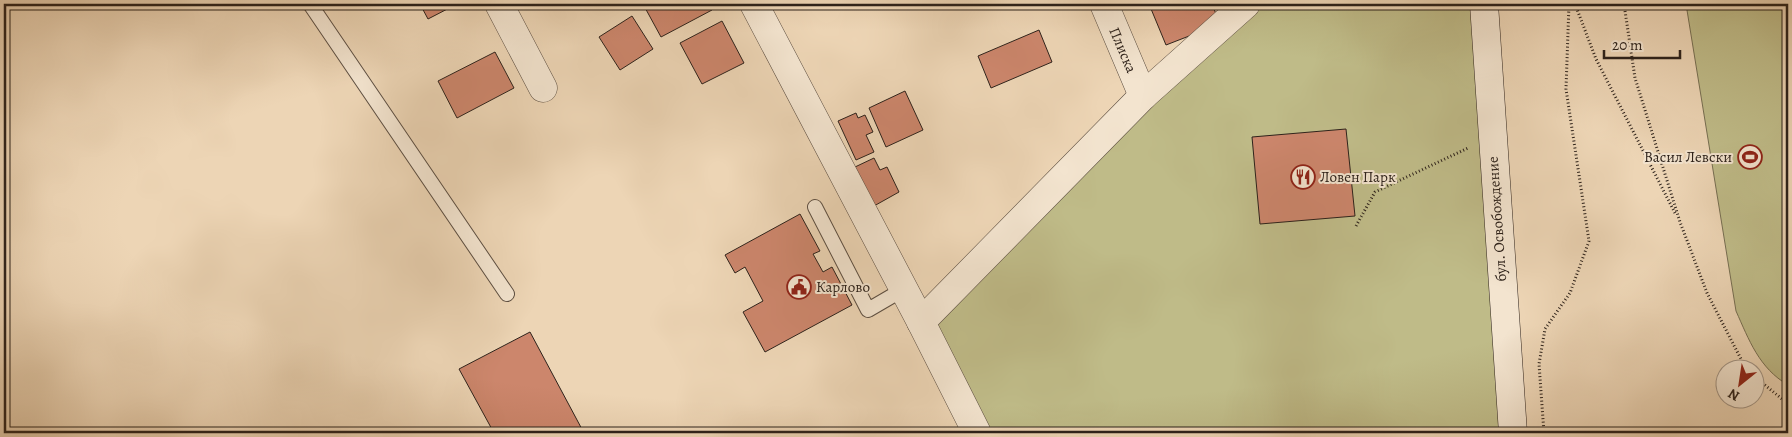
<svg xmlns="http://www.w3.org/2000/svg" width="1792" height="437" font-family="Alegreya,serif">
<style>
.green{fill:#bfbb88;stroke:#766e52}
.building{fill:#cc866c;stroke:#2d221b}
.lines{fill:none;stroke-linecap:round;stroke-linejoin:round}
.service-casing{stroke:#5d4f42;stroke-width:16}
.minor-casing{stroke:#5d4f42;stroke-width:29}
.secondary-casing{stroke:#2d221b;stroke-width:29}
.path{stroke:#2d221b;stroke-width:3;stroke-dasharray:1 2.5;stroke-linecap:butt}
.service{stroke:#f3e4cf;stroke-width:14}
.minor{stroke:#f3e4cf;stroke-width:28}
.secondary{stroke:#f3e4cf;stroke-width:28}
.labels{text-anchor:middle;dominant-baseline:central;stroke-width:4;stroke-linejoin:round;paint-order:stroke}
.street-label{font-size:15px;fill:#2d221b;stroke:#f3e4cf}
.poi-label{font-size:15px;fill:#2d221b;stroke:#f3e4cf;text-anchor:start}
</style>
<rect width="100%" height="100%" fill="#edd5b5"/>
<filter id="stains"><feTurbulence type="fractalNoise" baseFrequency=".004" numOctaves="4"/><feColorMatrix values="0 0 0 0 .2 0 0 0 0 .09 0 0 0 0 .02 0 0 0 .5 -.17"/></filter>
<radialGradient id="worn" r=".72"><stop offset=".6" stop-color="#630" stop-opacity="0"/><stop offset="1" stop-color="#630" stop-opacity=".3"/></radialGradient>
<g class="green">
<path d="M1246,4H1484L1513,433H977L921,322Z"/>
<path d="M1686,4H1788V385C1759,368 1749,340 1736,311Z"/>
</g>
<g class="building">
<path d="M420,4H457L428,19Z"/>
<path d="M643,4H709L712,10L661,37Z"/>
<path d="M1149,4H1212L1220,24L1166,45Z"/>
<path d="M632,16L653,49L620,70L599,37Z"/>
<path d="M722,21L744,63L702,84L680,43Z"/>
<path d="M1039,30L1052,62L991,88L978,56Z"/>
<path d="M495,52L514,88L457,118L438,81Z"/>
<path d="M905,91L923,130L886,147L869,108Z"/>
<path d="M856,113L858,118L865,115L873,132L866,135L874,152L856,160L838,121Z"/>
<path d="M1346,129L1355,216L1260,224L1252,137Z"/>
<path d="M874,158L880,170L887,167L899,192L874,206L855,167Z"/>
<path d="M800,214L820,251L813,254L823,272L832,267L852,305L765,352L743,312L763,301L745,267L735,273L725,255Z"/>
<path d="M530,332L584,433H494L459,369Z"/>
</g>
<g class="lines">
<g class="service-casing">
<g id="service">
<path d="M310,4L507,294"/>
<path d="M815,207L868,310L904,289"/>
</g>
</g>
<g class="minor-casing">
<g id="minor">
<path d="M499,4L543,88"/>
<path d="M754,4L921,322L977,433"/>
<path d="M1104,4L1143,96"/>
<path d="M921,322L1143,96L1246,4"/>
</g>
</g>
<g class="secondary-casing">
<path id="secondary" d="M1484,4L1513,433"/>
</g>
<g class="path">
<path d="M1575,4L1596,59L1675,213"/>
<path d="M1624,4L1635,78L1680,222L1707,293L1742,361L1749,370"/>
<path d="M1356,226L1375,192L1468,148"/>
<path d="M1754,376L1788,404"/>
<path d="M1544,433L1539,364L1545,329L1570,293L1589,241L1566,89L1569,4"/>
</g>
<use href="#service" class="service"/>
<use href="#minor" class="minor"/>
<use href="#secondary" class="secondary"/>
</g>
<defs>
<g id="stadium-ring" transform="scale(1.25)"><circle r="9.5" fill="#f3e4cf" stroke="#8f2418" stroke-width="1.5"/><path d="M0-5a6.5 5 0 1 0 0 10a6.5 5 0 1 0 0-10ZM-3.5-1.8h7v3.6h-7Z" fill="#8f2418"/></g>
<g id="restaurant-ring" transform="scale(1.25)"><circle r="9.5" fill="#f3e4cf" stroke="#8f2418" stroke-width="1.5"/><path d="M-5-6h1v4h1v-4h1v4h1v-4h1v5L-1.5 .5V6h-2V.5L-5-1ZM5-6V6H3V1.5H1.5Q1.5-4 5-6Z" fill="#8f2418"/></g>
<g id="civic-ring" transform="scale(1.25)"><circle r="9.5" fill="#f3e4cf" stroke="#8f2418" stroke-width="1.5"/><path d="M-.6-6.5H3V-4.5H.6V-3L4-1V1h2V6H-6V1h2V-1L-.6-3ZM-1.2 2.5V6h2.4V2.5Z" fill="#8f2418"/></g>
</defs>
<g fill-rule="evenodd">
<use href="#stadium-ring" x="1750" y="157"/>
<use href="#restaurant-ring" x="1303" y="177"/>
<use href="#civic-ring" x="799" y="287"/>
</g>
<g class="labels">
<g class="street-label">
<text transform="translate(1123 50) rotate(67)">Плиска</text>
<text transform="translate(1497 219) rotate(-94)">бул. Освобождение</text>
</g>
<g class="poi-label">
<text x="1732" y="157" text-anchor="end">Васил Левски</text>
<text x="1320" y="177">Ловен Парк</text>
<text x="816" y="287">Карлово</text>
</g>
</g>
<rect width="1792" height="437" fill="none" stroke="#edd5b5" stroke-width="20"/>
<rect x="5" y="5" width="1782" height="427" fill="none" stroke="#2d221b" stroke-width="2.5"/>
<rect x="10" y="10" width="1772" height="417" fill="none" stroke="#2d221b"/>
<g transform="translate(1740 384) rotate(210)"><circle r="24" fill="#f3e4cf" stroke="#a49687"/>
<path d="M0-4L9 19L0 12L-9 19Z" fill="#8f2418"/>
<text y="-8" font-size="14" font-weight="bold" text-anchor="middle" fill="#2d221b">N</text>
</g>
<path d="M1604 50v8h76v-8" fill="none" stroke="#2d221b" stroke-width="2.5"/>
<text x="1612" y="50" font-size="15" fill="#2d221b" stroke="#f3e4cf" stroke-width="4" paint-order="stroke">20 m</text>
<rect width="100%" height="100%" filter="url(#stains)"/>
<rect width="100%" height="100%" fill="url(#worn)"/>
</svg>
